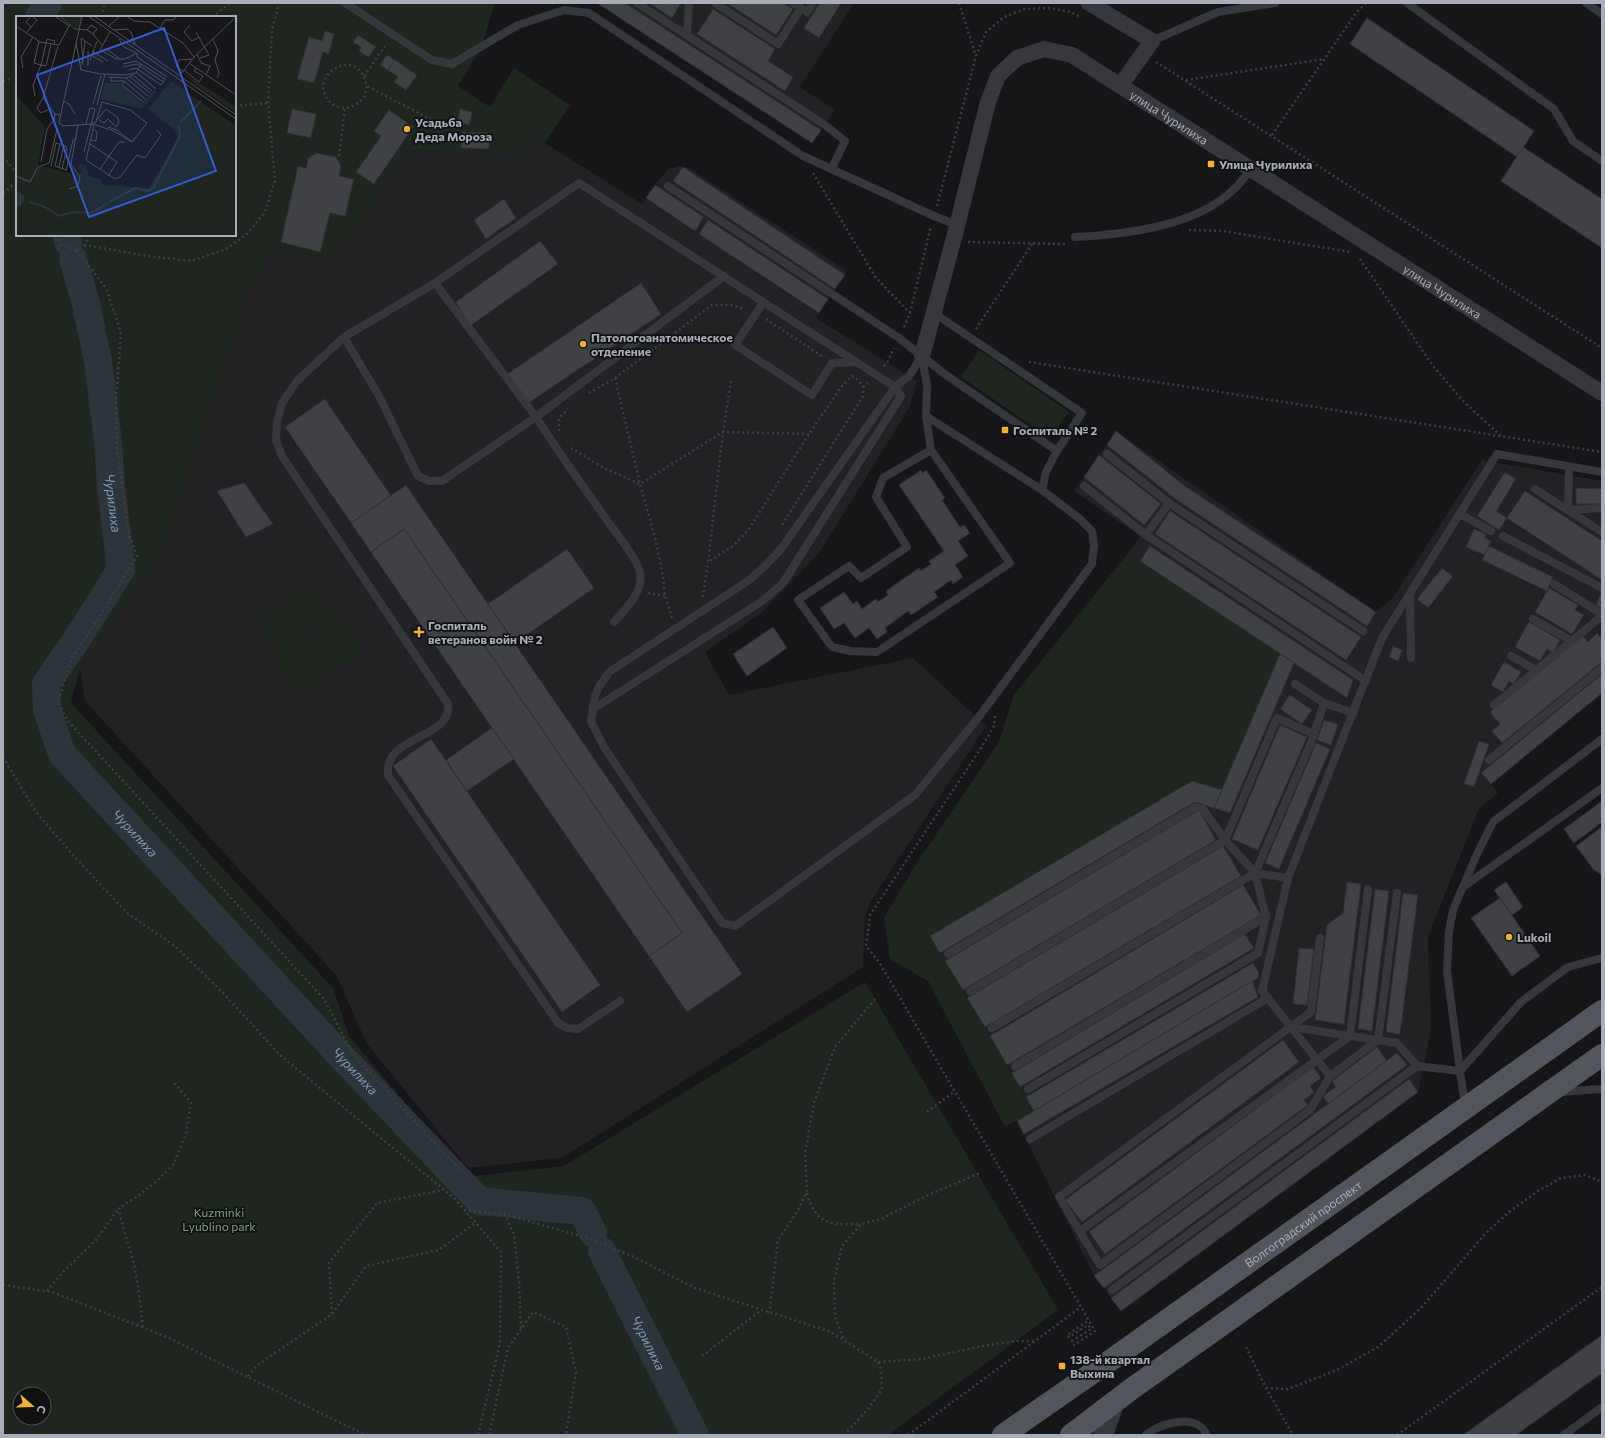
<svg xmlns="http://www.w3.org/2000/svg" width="1605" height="1438" font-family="Commissioner,sans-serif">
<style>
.built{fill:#222225}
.green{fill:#1e261f;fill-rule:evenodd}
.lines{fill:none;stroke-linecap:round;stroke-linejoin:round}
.river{stroke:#2c353c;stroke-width:28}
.building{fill:#404145;stroke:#303034}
.path{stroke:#3d3f44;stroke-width:2.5;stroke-dasharray:2 3;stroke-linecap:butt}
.service{stroke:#37383d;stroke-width:8}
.minor{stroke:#37383d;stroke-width:16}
.tertiary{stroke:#37383d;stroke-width:20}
.primary{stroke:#53555c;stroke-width:22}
.poi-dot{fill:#f2b134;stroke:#111113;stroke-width:1.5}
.labels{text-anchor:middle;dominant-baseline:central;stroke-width:3.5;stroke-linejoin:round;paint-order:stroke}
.street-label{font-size:12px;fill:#a8adb8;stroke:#111113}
.poi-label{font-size:12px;font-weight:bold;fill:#a8adb8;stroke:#111113;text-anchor:start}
.park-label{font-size:12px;fill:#7fa381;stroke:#111113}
.water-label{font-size:13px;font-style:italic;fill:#7f9bb3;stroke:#111113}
.inset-river{fill:none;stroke:#2c353c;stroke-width:2}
.inset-road{fill:none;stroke:#505258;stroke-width:1}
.view{fill:#325cd3;fill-opacity:0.15;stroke:#325cd3;stroke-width:2}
.inset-edge{fill:none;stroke:#a8adb8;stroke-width:2}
</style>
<rect width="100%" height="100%" fill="#161618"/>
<g class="built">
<path d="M597,3H854L800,87L835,110L812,143Z"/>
<path d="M532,135L642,204L655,185L668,169L679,166L689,168L847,271L816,318L917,381L909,408L819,553L761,613L705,652L729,695L913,658L986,726L871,901L865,916L863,967L562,1158L468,1168L367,1044L336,975L85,701L80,668L158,555L246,297L274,246L331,260L409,150L518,156Z"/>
<path d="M1116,431L1376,612L1392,599L1482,460L1602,481V693L1491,784L1498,793L1479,808L1428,937L1431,1029L1418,1092L1121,1311L1094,1276L1017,1121L1034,1110L930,936L1192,781L1279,654L1128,553L1140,536L1074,491Z"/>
</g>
<g class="green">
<path d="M3,3H495L482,46L458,86L490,107L514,68L570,105L545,143L532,135L518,156L410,150L331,260L274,246L246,297L158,556L80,668L71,703L333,988L349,1036L467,1177L564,1166L865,982L1058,1310L888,1435H3ZM17,17H235V235H17ZM20,1394H44V1418H20Z"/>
<path d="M979,350L1069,412L1050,438L961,377Z"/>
<path d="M1128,553L1280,654L1222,790L1192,781L930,936L1034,1111L1005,1127L928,981L890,959L884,918L916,864L999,742L1014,695Z"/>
<path d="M311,585L332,616L280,651L259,620Z"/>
<path d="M338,614L363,652L298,695L273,657Z"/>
</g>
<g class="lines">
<g class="river">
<path d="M39,17L48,3"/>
<path d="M67,235L68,242"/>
<path id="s1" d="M73,259L85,300L98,361L108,442L111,487L121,569L79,636L46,684L47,710L62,754L341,1056L479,1201L582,1211L593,1233"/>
<path id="s2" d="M602,1251L695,1435"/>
</g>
</g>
<g class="building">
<path d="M597,3H625L821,130L812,143Z"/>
<path d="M649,3H681L672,18Z"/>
<path d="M727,3H784L793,9L776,35Z"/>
<path d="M820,3H841L819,38L804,28Z"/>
<path d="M713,9L775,49L768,61L793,77L785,91L697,34Z"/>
<path d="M1367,18L1534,131L1517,157L1350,44Z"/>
<path d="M325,31L334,34L329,54L323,52L314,83L297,79L309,37L322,41Z"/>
<path d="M358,35L376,47L368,57L359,51L361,47L353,42Z"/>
<path d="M387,55L395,60L388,70L380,65Z"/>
<path d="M395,60L417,75L406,90L394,82L398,77L388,70Z"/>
<path d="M292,109L316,114L311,138L287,133Z"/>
<path d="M460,109L472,112L469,125L457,122Z"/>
<path d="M389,110L413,127L374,184L356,172L381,136L374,131Z"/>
<path d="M462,132L490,133L489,149L461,148Z"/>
<path d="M1523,147L1602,199V248L1501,181Z"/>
<path d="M317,153L336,157L341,166L339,176L354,179L345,216L330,213L320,252L281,242L298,166L306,168L308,158Z"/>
<path d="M683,167L845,275L835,289L673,181Z"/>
<path d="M655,185L704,217L695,231L646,198Z"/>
<path d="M504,199L516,218L486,239L474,220Z"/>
<path d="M708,220L828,299L819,313L699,234Z"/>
<path d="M540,241L558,264L470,326L456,302Z"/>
<path d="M641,283L661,314L524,406L506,375Z"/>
<path d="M325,399L391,496L351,523L285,427Z"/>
<path d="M1116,431L1186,487L1376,612L1367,626L1177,500L1107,445Z"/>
<path d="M1099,455L1161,504L1144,525L1084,477Z"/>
<path d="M921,470L923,473L926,470L945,498L942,500L960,527L964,525L970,533L958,541L968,556L955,565L963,577L953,584L951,580L934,592L938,597L911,615L908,611L885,628L887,632L877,639L869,628L855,638L844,623L834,629L820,608L844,592L853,604L857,601L862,609L876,599L878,602L888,595L886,591L919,568L921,571L931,564L929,561L944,551L899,485Z"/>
<path d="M1505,472L1516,479L1496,511L1507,518L1499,530L1477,516Z"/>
<path d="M244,483L273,524L246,537L217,491Z"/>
<path d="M406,485L742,974L687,1012L649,956L682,933L404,529L371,552L351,523Z"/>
<path d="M1576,488L1602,489V504H1576Z"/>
<path d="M1525,491L1602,541V580L1507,518Z"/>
<path d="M1170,511L1361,637L1346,660L1155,534Z"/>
<path d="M404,529L682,933L649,956L371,552Z"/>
<path d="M1474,529L1486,534L1484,538L1491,541L1485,555L1466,547Z"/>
<path d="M1150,546L1353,680L1347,698L1140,561Z"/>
<path d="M1489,546L1553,577L1547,591L1482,560Z"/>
<path d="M567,549L594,588L515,643L488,604Z"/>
<path d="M1442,568L1453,576L1428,608L1417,599Z"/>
<path d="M1549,588L1578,605L1575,610L1584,615L1572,634L1535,612Z"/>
<path d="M1601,593L1602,594V608L1596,605Z"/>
<path d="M1529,622L1560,640L1553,653L1547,649L1540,661L1515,647Z"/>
<path d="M773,627L787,648L747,676L733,654Z"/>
<path d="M1597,633L1602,639V662L1502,743L1492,731L1500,724L1490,712L1583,636L1588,642Z"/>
<path d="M1393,646L1402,650L1398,661L1389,657Z"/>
<path d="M1280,654L1294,663L1230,813L1214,808Z"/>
<path d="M1504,662L1521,672L1514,684L1509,681L1503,692L1491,685Z"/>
<path d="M1602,674V693L1491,784L1481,773Z"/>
<path d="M1290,695L1312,710L1302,724L1280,709Z"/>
<path d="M1324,720L1338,724L1331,745L1317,740Z"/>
<path d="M1280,725L1307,737L1258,850L1232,839Z"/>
<path d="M492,728L514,759L467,791L446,760Z"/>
<path d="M431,739L600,985L562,1012L393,766Z"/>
<path d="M1479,741L1489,744L1474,787L1464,784Z"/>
<path d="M1316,743L1330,749L1279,869L1265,863Z"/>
<path d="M1192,781L1222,790L1214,808L1195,802L940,953L930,936Z"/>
<path d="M1602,801V822L1574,843L1564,829Z"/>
<path d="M1199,810L1216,840L963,990L945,961Z"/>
<path d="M1602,827V875L1593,869L1576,846Z"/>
<path d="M1223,846L1241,876L985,1027L967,998Z"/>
<path d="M1347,882L1361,884L1344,1024L1315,1020L1327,925L1343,913Z"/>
<path d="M1506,882L1523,907L1512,915L1494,890Z"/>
<path d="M1243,885L1261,915L1007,1065L990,1036Z"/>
<path d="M1375,889L1389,891L1372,1031L1358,1029Z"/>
<path d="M1403,893L1418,895L1400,1034L1386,1032Z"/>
<path d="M1500,898L1540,956L1512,976L1471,918Z"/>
<path d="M1245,934L1254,948L1020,1087L1012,1073Z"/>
<path d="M1299,948L1314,949L1307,1005L1293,1004Z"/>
<path d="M1253,963L1259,973L1258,978L1034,1111L1026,1097Z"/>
<path d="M1252,981L1258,997L1024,1134L1017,1121Z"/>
<path d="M1283,1040L1299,1062L1082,1222L1065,1200Z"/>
<path d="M1377,1047L1387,1061L1328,1104L1323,1096L1336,1087L1332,1081Z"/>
<path d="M1397,1053L1407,1065L1104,1288L1094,1276Z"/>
<path d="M1313,1067L1321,1078L1310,1086L1314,1092L1304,1100L1308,1105L1105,1254L1089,1232Z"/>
<path d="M1409,1079L1418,1092L1121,1311L1111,1298Z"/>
<path d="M1602,1335V1373L1516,1435H1463Z"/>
</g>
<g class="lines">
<g class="path">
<path d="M959,3L976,56"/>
<path d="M102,17L105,3"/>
<path d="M212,17L230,3"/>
<path d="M1156,62L1602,348"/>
<path d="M364,76L387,43"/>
<path d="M1186,80L1324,59"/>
<path d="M3,81L10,79"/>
<path d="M367,86C366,90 366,95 363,98C357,107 343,111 334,105C300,82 356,39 367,86L443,126L459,128"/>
<path d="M235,106L268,103"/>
<path d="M1272,135L1356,13L1366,3"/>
<path d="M339,156L345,108"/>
<path d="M3,157L17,173"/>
<path d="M813,173L876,278L910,313"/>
<path d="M3,193L17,182"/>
<path d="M937,206L976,56L986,32L1004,17L1025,9L1049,8L1071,12L1080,17"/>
<path d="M1189,230L1223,231L1350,252"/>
<path d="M56,235L62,245L76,250L85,245"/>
<path d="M89,235L85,245L148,256L192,261L224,250L246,235L265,212L275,181L268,103L272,30L279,3"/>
<path d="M968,242L1067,244"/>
<path d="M76,250L106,288L121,332L116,400L117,449L129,535L137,556L105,608L72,658L58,701L67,720L324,999L354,1056L460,1170"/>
<path d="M1360,259L1433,366L1463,401L1501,436"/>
<path d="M766,319L823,357"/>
<path d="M904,327L910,313L931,226"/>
<path d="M976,329L1032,244"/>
<path d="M1029,362L1602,452"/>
<path d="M884,366L887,363L894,348"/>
<path d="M615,378L640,484L654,534L662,570L665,596L672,618"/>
<path d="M731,381L723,432L708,562L733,546L749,529L809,434L842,386L852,376L859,381L863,387V396L782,525"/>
<path d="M863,387L868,383"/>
<path d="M589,393L615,378L712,305H731L745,309"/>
<path d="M559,431V418L568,409"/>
<path d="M571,448L604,468L640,484L723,432L809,434"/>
<path d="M648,593L665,596"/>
<path d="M703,597L708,562"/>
<path d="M995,716L994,726L981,748L870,915L866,946L879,962L1081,1307L1095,1331L1074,1345L1072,1341L1091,1329L1088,1325L1069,1337L1067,1335L1089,1320"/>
<path d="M3,757L36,812L73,855L127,913L176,947L223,993L281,1056L454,1198L501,1252L500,1343L478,1435"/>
<path d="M927,1112L955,1091"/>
<path d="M807,1193C815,1225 832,1225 861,1224"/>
<path d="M464,1210L504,1214L587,1238L632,1256L695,1288L831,1332L878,1362L922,1359L983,1346L1015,1341H1036"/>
<path d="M504,1214L514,1234L519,1281L521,1329"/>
<path d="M3,1285L52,1292L167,1337L365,1435"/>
<path d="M47,1291L62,1273L96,1240L119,1208"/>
<path d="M768,1313L770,1307L778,1240L797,1212L807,1191L805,1153L814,1103L835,1047L875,999"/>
<path d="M332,1314L329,1263L377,1203L443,1190"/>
<path d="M143,1327C140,1303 138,1277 131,1253C127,1238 121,1224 119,1208L138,1196L157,1181L173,1165L186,1134L191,1103L173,1081"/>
<path d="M843,1338L835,1317L834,1281L842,1246L861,1224L881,1219L926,1196L980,1173"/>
<path d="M1246,1347L1266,1388L1293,1435"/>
<path d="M702,1356L760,1311"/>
<path d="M248,1376L259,1364L332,1314L366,1266L439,1250L475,1223"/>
<path d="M1266,1388L1288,1389L1337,1370L1378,1347L1421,1308L1485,1234L1510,1211L1538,1191L1561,1178L1585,1175L1602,1182"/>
<path d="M489,1435L508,1348L533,1312L566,1327L576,1372L566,1435"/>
<path d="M844,1435L868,1409L882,1389L881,1370L878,1362"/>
<path d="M908,1435L1081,1307"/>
<path d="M1397,1435L1602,1287"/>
</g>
<g class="service">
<path d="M345,3L432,60L452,64L518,25L564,10L589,13L803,156L934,216L957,225"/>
<path d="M637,3L825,125L845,141L832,168"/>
<path d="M715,3L778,44L801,8"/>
<path d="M793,3L807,12L813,3"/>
<path d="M1407,3L1554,109L1573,141L1602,161"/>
<path d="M1586,3L1602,14"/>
<path d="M687,35L689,3"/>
<path d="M1152,41L1218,12L1275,3"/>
<path d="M668,186L899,338L946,375L1057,451"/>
<path d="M1075,237C1124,235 1196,226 1233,190C1240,184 1245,176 1251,169"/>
<path d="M435,283L536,417C559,453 584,488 609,523C617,534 635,557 639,569C646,589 626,609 614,622"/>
<path d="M763,303L735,345L812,395L832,363L856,362"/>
<path d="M934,313L1082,413L1057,451L1046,472L1042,490"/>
<path d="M344,337L379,396L418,476L429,481H442L536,417L724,276"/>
<path d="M922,356L927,387L926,416L1042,490L1080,519L1092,531L1094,545L1092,564L978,718L915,795L735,926L722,923L604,747L591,721L595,696L599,687L609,672L748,581L765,566L781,549L895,387L909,376Z"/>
<path d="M926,416L931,450L1010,563L877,652L850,651L832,647L798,600L849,566L861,578L907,547L876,497L883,478L931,450"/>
<path d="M1107,454L1169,503L1363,631"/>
<path d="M1569,467L1568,510L1602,508"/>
<path d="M1084,486L1146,535L1366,681"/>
<path d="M1535,489L1602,532"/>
<path d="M1460,514L1491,531"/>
<path d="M1146,535L1169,503"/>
<path d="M1503,536L1602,588"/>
<path d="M1554,584L1602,614"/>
<path d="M1410,597L1411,658"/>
<path d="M1533,619L1572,641"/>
<path d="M1511,656L1536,670"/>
<path d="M1295,684L1324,703L1354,713"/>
<path d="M1494,705L1602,616"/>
<path d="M593,709L761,602L783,583L901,396L895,387L579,183L435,283L344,337L297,381L282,403L277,423L276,440L282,456L448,704C452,740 383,735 388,775L558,1023L567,1028L578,1029L620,1001"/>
<path d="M1489,760L1602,668"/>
<path d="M1463,887L1602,788"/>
<path d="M1320,938L1311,1012L1059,1197L1100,1265L1310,1110L1330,1076L1378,1040L1397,893"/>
<path d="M948,954L1196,807L1203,809L1225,840L1255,873L1288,878"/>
<path d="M970,991L1225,840L1277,718L1314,734"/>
<path d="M1291,1027L1397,1043L1417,1066"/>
<path d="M992,1028L1255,873L1312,740L1324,703"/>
<path d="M1015,1066L1266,917"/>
<path d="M1460,1071L1447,971L1449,932L1453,910L1477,854L1493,822L1602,739"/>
<path d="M1460,1071L1521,1002L1568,967L1602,958"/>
<path d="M1330,1076L1262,991L1288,878L1382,638L1497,454L1602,472"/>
<path d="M1028,1089L1258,953L1266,917L1255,873"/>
<path d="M1560,1092L1602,1089"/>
<path d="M1030,1139L1268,998"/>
<path d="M1080,1231L1350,1036L1368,889"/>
<path d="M1112,1290L1417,1066L1460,1071L1465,1106"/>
<path d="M1146,1435C1158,1425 1188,1415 1201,1427C1204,1429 1205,1433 1207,1435"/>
<path d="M1564,1435L1602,1407"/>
</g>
<g class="minor">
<path d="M1089,3L1152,41L1120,86"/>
<path id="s3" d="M922,356L954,238L988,102L998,76L1017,58L1044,49L1072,55L1602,393"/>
</g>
<path class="tertiary" d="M1103,1435L1114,1403"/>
<g class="primary">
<path id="s4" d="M1003,1435L1111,1360L1602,1011"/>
<path d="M1071,1435L1130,1390L1602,1055"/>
</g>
</g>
<g class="poi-dot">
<circle cx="407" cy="129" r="4"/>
<rect x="1207" y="160" width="8" height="8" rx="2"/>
<circle cx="583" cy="344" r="4"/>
<rect x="1001" y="426" width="8" height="8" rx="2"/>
<path d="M417 626h4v4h4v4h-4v4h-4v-4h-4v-4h4z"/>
<circle cx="1509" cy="937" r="4"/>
<rect x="1058" y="1362" width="8" height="8" rx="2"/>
</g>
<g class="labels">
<g class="street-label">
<text stroke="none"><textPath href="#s3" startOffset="489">улица Чурилиха</textPath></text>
<text stroke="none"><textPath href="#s3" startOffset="813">улица Чурилиха</textPath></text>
<text stroke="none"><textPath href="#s4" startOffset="367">Волгоградский проспект</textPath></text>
</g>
<g class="poi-label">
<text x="415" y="122">Усадьба<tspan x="415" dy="14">Деда Мороза</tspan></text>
<text x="1219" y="164">Улица Чурилиха</text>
<text x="591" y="337">Патологоанатомическое<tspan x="591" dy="14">отделение</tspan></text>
<text x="1013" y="430">Госпиталь № 2</text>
<text x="428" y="625">Госпиталь<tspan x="428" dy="14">ветеранов войн № 2</tspan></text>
<text x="1517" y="937">Lukoil</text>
<text x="1070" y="1359">138-й квартал<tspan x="1070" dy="14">Выхина</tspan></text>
</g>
<g class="park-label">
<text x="219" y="1212">Kuzminki<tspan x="219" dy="14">Lyublino park</tspan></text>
</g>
<g class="water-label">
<text stroke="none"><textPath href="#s1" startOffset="248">Чурилиха</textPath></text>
<text stroke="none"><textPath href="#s1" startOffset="632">Чурилиха</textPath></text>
<text stroke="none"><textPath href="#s1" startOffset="956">Чурилиха</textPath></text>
<text stroke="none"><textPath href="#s2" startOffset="103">Чурилиха</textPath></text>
</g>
</g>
<g transform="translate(16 16)">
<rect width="220" height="220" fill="#161618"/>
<path d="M46,0H66L63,10L60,12ZM168,57L220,91V97L180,69ZM155,65L220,110V220H0V79L29,111L22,149L52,157L65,158L66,154L62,153L64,147L70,150L73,160L85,163L86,169L133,172L162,122L158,113L132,93ZM89,67H103L125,88L138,74L140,76L126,93L85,83Z" fill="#1e261f"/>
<path d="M0,174L8,180L7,187L1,191Z" fill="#2c353c"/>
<path class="inset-river" d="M164,107L185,85M14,186L29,191L43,200L57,196L75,197L92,187M93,186L119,172L132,175L138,171L164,120L163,109"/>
<path class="inset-road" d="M15,0L10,6L15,11M39,0L53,10M44,0L59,13L71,14L77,18L86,29M66,0L43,107L47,110L77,108L98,115L116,126M72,0L220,103M78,0L220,99M110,0L118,5L134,6L167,27L178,41M174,9L168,16L176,25L183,21M0,10L24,26L43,29L54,8M93,10L104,0M144,12L149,4H157L161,0M71,14L75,9L81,13L77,18M98,14L111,13L115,16L119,28M11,16L21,4L16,0M94,16L84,34L101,43H109L121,37M180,16L193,39L184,42M103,23L108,31L120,37M197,23L202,35L199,44L203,57L201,62M60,27L65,54L85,58L109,59L120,57L125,48M35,28L30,50L25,49L31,23L39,25L38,29M89,32L103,42M72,35V50M76,35L92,45M121,37V41L151,61M181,38L185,47L194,50L190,59M75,39L87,46M74,44L81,25M63,47L67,46L65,22L76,30M173,47L220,79M107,48L120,45L149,63L145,69L120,52L113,54M66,49L69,25M107,51L121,48L147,66M7,52L5,41L17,21M168,54L183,66L187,60L178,55L180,52M167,55L160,50L163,44L176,43M120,56L140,73M166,57L178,41L220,1M113,60L134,77M92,61L110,62L132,80M95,61V65H108L129,83M110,62L117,59L136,75M108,65L106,69L127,86M19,80L17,69L25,49L18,47L23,25M27,82L21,92L25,97L34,93M47,85L53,88L59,98M77,88L85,60M81,89L89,58M39,98L27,82L42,30M80,105L90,93L102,102L103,106L100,111L92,103L88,107L83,104M70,108L74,92L79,93M75,108L80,106L86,86L114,94L131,107L116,126M78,109L70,144L99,163L104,161L121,139L129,142L145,119L141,114M92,111L101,114L116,126M75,124L80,125L81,116L77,113M44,128L39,150L50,154M74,128L101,146L92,160M68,136L79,93M25,146L31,113L37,105M35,150L40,127L48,129L43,151M46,153L51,131L48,130M84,153L103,126H108M50,155L57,124L61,122M0,160L14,166L22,151L33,147L41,113L38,106L39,98L44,99M53,173L62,170L64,161L55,148L62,109"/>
<path class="view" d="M148,12L200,155L73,201L21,59Z"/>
<rect width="220" height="220" class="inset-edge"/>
</g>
<rect width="1605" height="1438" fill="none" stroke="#a8adb8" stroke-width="8"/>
<g transform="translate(32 1406) rotate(110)"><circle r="19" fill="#111113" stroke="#4d4f55"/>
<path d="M0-3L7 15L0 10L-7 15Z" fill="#f2b134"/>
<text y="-6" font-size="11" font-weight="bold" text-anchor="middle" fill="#a8adb8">С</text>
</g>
</svg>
